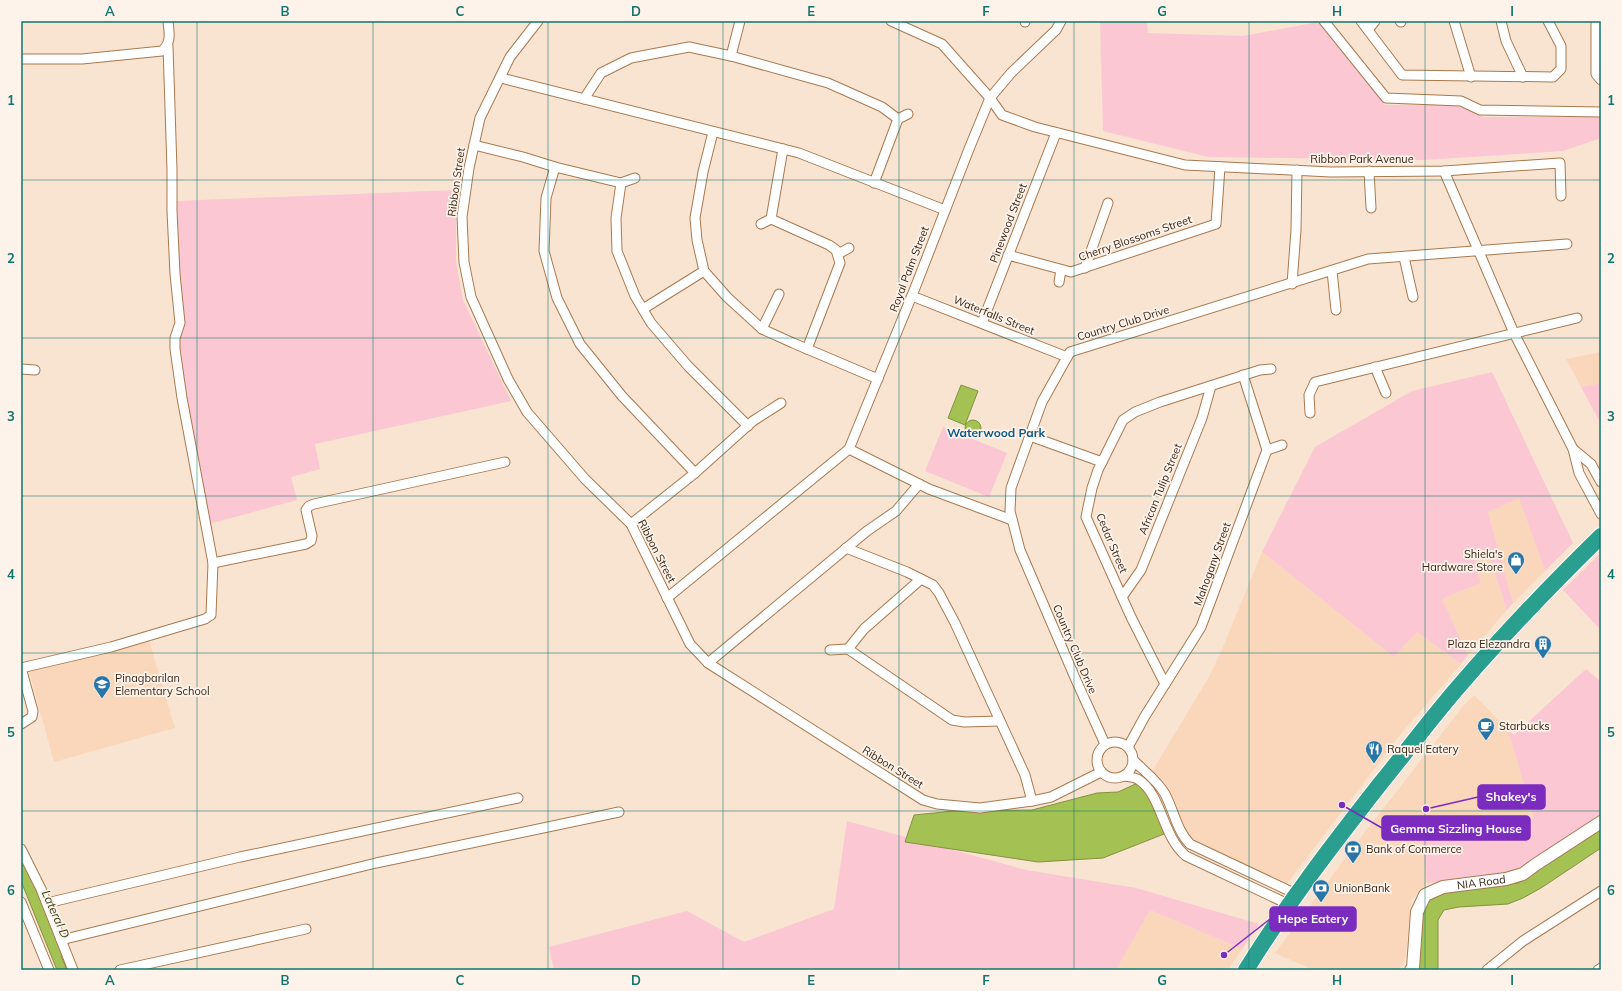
<svg xmlns="http://www.w3.org/2000/svg" width="1622" height="991" font-family="Mulish,sans-serif">
<style>
.built{fill:#fad7ba}
.green{fill:#fac7d3}
.water{fill:#a4c153;stroke:#849240}
.lines{fill:none;stroke-linecap:round;stroke-linejoin:round}
.street-casing{stroke:#a8794f;stroke-width:11}
.secondary-casing{stroke:#a8794f;stroke-width:14}
.highway-casing{stroke:#fff;stroke-width:18}
.street{stroke:#fff;stroke-width:9}
.secondary{stroke:#fff;stroke-width:12}
.highway{stroke:#2a9f90;stroke-width:16}
.grid{fill:none;stroke:#0f766e;stroke-width:1;stroke-opacity:0.55}
.labels{text-anchor:middle;dominant-baseline:central;stroke-width:3.5;stroke-linejoin:round;paint-order:stroke}
.street-label{font-size:11px;fill:#392514;stroke:#fef3eb}
.poi-label{font-size:11px;fill:#392514;stroke:#fef3eb;text-anchor:start}
.neighbourhood-label{font-size:12px;font-weight:bold;fill:#0e5a87;stroke:#fef3eb}
.water-label{font-size:12px;font-style:italic;fill:#344013;stroke:#fef3eb}
.leader{fill:none;stroke:#7b2cbf;stroke-width:1.5}
.callout-dot{fill:#7b2cbf;stroke:#fef3eb;stroke-width:1.5}
.callout{fill:#7b2cbf;stroke:#7b2cbf;stroke-width:1.5}
.callout-label{font-size:12px;text-anchor:middle;font-weight:bold;fill:#fff}
.neatline{fill:none;stroke:#0f766e;stroke-width:1.5}
.grid-label{font-size:13px;text-anchor:middle;font-weight:bold;fill:#0f766e}
</style>
<rect width="100%" height="100%" fill="#f9e4d2"/>
<g class="built">
<path d="M1601,352V383L1581,387L1566,359Z"/>
<path d="M1519,497L1545,571L1513,603L1488,512Z"/>
<path d="M1487,550L1507,610L1468,655L1442,599L1481,583L1473,554Z"/>
<path d="M1262,552L1394,657L1417,632L1461,664L1400,735L1286,885L1194,840L1187,834L1182,826L1165,782L1159,777L1151,773L1209,677L1223,647Z"/>
<path d="M149,640L175,728L54,762L29,671Z"/>
<path d="M1474,695L1508,730L1535,818L1422,834L1427,883L1412,899L1410,911L1406,955L1403,964L1398,970H1313L1275,953L1361,837L1464,705Z"/>
<path d="M1150,910L1242,949L1228,970H1116Z"/>
</g>
<g class="green">
<path d="M1100,21H1147L1148,33L1243,36L1318,22L1385,105H1460L1483,117H1599L1601,138L1563,151L1423,160L1208,157L1103,131Z"/>
<path d="M456,190V262L463,300L511,401L315,444L320,469L291,477L297,500L209,524L181,371L176,339L178,263L176,201Z"/>
<path d="M1492,372L1573,543L1545,571L1519,498L1488,512L1513,603L1507,610L1487,550L1473,554L1481,583L1442,599L1468,655L1461,664L1417,632L1394,657L1262,552L1315,447L1412,391Z"/>
<path d="M1601,383V424L1581,387Z"/>
<path d="M943,427L1007,453L989,497L925,471Z"/>
<path d="M1601,553V630L1563,590Z"/>
<path d="M1586,669L1601,682V816L1519,871L1511,874L1427,883L1421,834L1534,818L1508,730L1514,735Z"/>
<path d="M847,821L1026,870L1136,888L1259,924L1242,949L1150,910L1116,970H554L549,947L687,911L744,942L834,909Z"/>
</g>
<g class="water">
<path d="M961,385L978,391L965,425L948,418Z"/>
<circle cx="973" cy="428" r="8"/>
<path d="M1140,782L1149,793L1164,834L1103,858L1038,862L905,842L914,815L954,811L1032,810L1097,793L1118,792Z"/>
<path d="M1601,829V848L1541,888L1523,898L1508,904L1459,907L1444,910L1438,920V970H1417L1419,921L1425,903L1433,895L1448,889L1518,883Z"/>
<path d="M21,854L29,870L63,955L61,956L67,970H57L21,881Z"/>
</g>
<g class="lines">
<g class="street-casing">
<g id="street">
<path d="M538,21L510,57L480,118L469,168L462,217L464,262L471,297L508,379L527,412L585,479L631,524L690,644L708,663L923,800L937,804L980,808L1032,801L1051,797L1101,772"/>
<path d="M891,21L942,44L990,98L1002,115L1035,127L1185,165L1331,172L1444,171L1560,163L1561,196"/>
<path d="M1025,21V22"/>
<path d="M1324,21L1386,98L1461,101L1480,110L1601,112"/>
<path d="M1361,21L1402,75L1553,77L1561,69V46L1548,21"/>
<path d="M1400,21L1401,22"/>
<path d="M1454,21L1471,77"/>
<path d="M1501,21L1506,41L1523,77"/>
<path d="M1596,21V74L1601,80"/>
<path d="M1368,30L1375,21"/>
<path d="M731,56L740,21"/>
<path d="M21,59H82L162,51C172,42 169,33 168,21"/>
<path d="M501,78L799,153L945,210"/>
<path d="M584,99L601,73L631,58L689,47L731,56L828,83L882,107L898,119L874,183"/>
<path d="M898,119L908,114"/>
<path d="M713,132L703,172L695,218L697,240L704,271L727,297L762,329L793,343L878,379"/>
<path d="M474,145L523,157L555,167L621,183L616,218L617,251L635,296L651,323L688,366L748,426"/>
<path d="M783,149L771,219L829,245L836,250L840,263L807,349"/>
<path d="M555,167L546,198L544,251L557,298L580,344L622,396L695,473"/>
<path d="M1369,171L1371,208"/>
<path d="M1444,171L1514,333L1573,449L1579,473L1601,514"/>
<path d="M621,183L635,178"/>
<path d="M761,224L771,219"/>
<path d="M838,254L849,248"/>
<path d="M1008,255L1071,272L1216,224L1220,167"/>
<path d="M1404,257L1413,297"/>
<path d="M1085,268L1108,203"/>
<path d="M1332,271L1336,310"/>
<path d="M1059,282L1061,270"/>
<path d="M1292,284L1296,230L1297,170"/>
<path d="M912,296L1067,357"/>
<path d="M643,309L704,271"/>
<path d="M982,323L1056,133"/>
<path d="M762,329L779,294"/>
<path d="M1375,367L1386,393"/>
<path d="M21,369L35,370"/>
<path d="M1310,413L1309,395L1315,382L1577,318"/>
<path d="M1030,436L1102,462"/>
<path d="M849,449L929,489L1012,520"/>
<path d="M1573,449L1591,464L1601,482"/>
<path d="M1267,450L1282,445"/>
<path d="M631,524L695,473L753,421L781,403"/>
<path d="M846,548L907,572L933,585L939,593L955,623L1025,775L1032,801"/>
<path d="M213,563L306,544L311,541L312,536L306,510L309,506L314,504L505,462"/>
<path d="M921,579L864,629L848,649L952,720L964,722L1000,721"/>
<path d="M1122,597L1141,570L1202,418L1211,386"/>
<path d="M667,598L849,449L915,288L969,149L990,98L1011,73L1056,30L1061,21"/>
<path d="M830,650L848,649"/>
<path d="M708,663L867,531L896,511L919,484"/>
<path d="M1165,684L1131,617L1086,517L1092,488L1098,470L1123,420L1135,412L1160,402L1260,370L1271,369"/>
<path d="M21,724L32,717L33,711L21,668L111,647L205,619L211,615L213,563L182,398L175,349V338L180,323L175,274L172,211V170L168,46"/>
<circle cx="1115" cy="760" r="18"/>
<path d="M1105,744L1076,680L1020,550L1010,511L1011,488L1042,402L1070,352L1368,259L1567,244"/>
<path d="M1128,747L1145,716L1201,627L1267,450L1243,375"/>
<path d="M1133,760C1144,771 1158,781 1165,794C1174,811 1177,831 1190,844L1296,894"/>
<path d="M1124,776C1129,777 1135,777 1139,780C1162,795 1162,836 1186,856L1290,905"/>
<path d="M21,849L41,889L73,970"/>
<path d="M21,902L49,970"/>
<path d="M47,903L240,857L518,798"/>
<path d="M61,940L376,863L619,812"/>
<path d="M120,970L306,929"/>
<path d="M1487,970L1523,941L1601,891"/>
<path d="M1598,970L1601,968"/>
</g>
</g>
<g class="secondary-casing">
<g id="secondary">
<path id="s1" d="M1411,970L1413,968L1417,912L1425,895L1443,887L1506,879L1523,874L1535,865L1601,822"/>
</g>
</g>
<g class="highway-casing">
<path id="highway" d="M1246,970C1286,905 1333,844 1380,784C1407,751 1432,717 1460,685C1505,633 1552,584 1601,536"/>
</g>
<use href="#street" class="street"/>
<use href="#secondary" class="secondary"/>
<use href="#highway" class="highway"/>
</g>
<path class="grid" d="M197,21V970M373,21V970M548,21V970M723,21V970M899,21V970M1074,21V970M1249,21V970M1425,21V970M21,180H1601M21,338H1601M21,496H1601M21,653H1601M21,811H1601"/>
<defs>
<g id="shop-pin" transform="scale(0.9)"><path d="M0 17L-7.5 6A9.5 9.5 0 1 1 7.5 6Z" fill="#2875a7" stroke="#fef3eb"/><path d="M-5-2.5h2.3a2.7 3.5 0 0 1 5.4 0H5L5.5 6h-11ZM-1.5-2.5h3a1.5 2.3 0 0 0-3 0Z" fill="#fff"/></g>
<g id="building-pin" transform="scale(0.9)"><path d="M0 17L-7.5 6A9.5 9.5 0 1 1 7.5 6Z" fill="#2875a7" stroke="#fef3eb"/><path d="M-4-6H4V6H1V3H-1V6H-4ZM-2.5-4.3h1.7v1.8h-1.7ZM.8-4.3h1.7v1.8H.8ZM-2.5-1h1.7V.8h-1.7ZM.8-1h1.7V.8H.8Z" fill="#fff"/></g>
<g id="school-pin" transform="scale(0.9)"><path d="M0 17L-7.5 6A9.5 9.5 0 1 1 7.5 6Z" fill="#2875a7" stroke="#fef3eb"/><path d="M0-5L7-2L0 1L-7-2ZM-4 1L0 2.5L4 1V4Q0 6-4 4Z" fill="#fff"/></g>
<g id="cafe-pin" transform="scale(0.9)"><path d="M0 17L-7.5 6A9.5 9.5 0 1 1 7.5 6Z" fill="#2875a7" stroke="#fef3eb"/><path d="M-5.5-4.5H6V0H3Q3 3.5 0 3.5H-2.5Q-5.5 3.5-5.5 0ZM3-3.2v2h1.7v-2ZM-6 4.5H4V6H-6Z" fill="#fff"/></g>
<g id="restaurant-pin" transform="scale(0.9)"><path d="M0 17L-7.5 6A9.5 9.5 0 1 1 7.5 6Z" fill="#2875a7" stroke="#fef3eb"/><path d="M-5-6h1v4h1v-4h1v4h1v-4h1v5L-1.5 .5V6h-2V.5L-5-1ZM5-6V6H3V1.5H1.5Q1.5-4 5-6Z" fill="#fff"/></g>
<g id="bank-pin" transform="scale(0.9)"><path d="M0 17L-7.5 6A9.5 9.5 0 1 1 7.5 6Z" fill="#2875a7" stroke="#fef3eb"/><path d="M-6-4H6V4H-6ZM0-2.3a2.3 2.3 0 1 0 0 4.6a2.3 2.3 0 1 0 0-4.6Z" fill="#fff"/></g>
</defs>
<g fill-rule="evenodd">
<use href="#shop-pin" x="1516" y="560"/>
<use href="#building-pin" x="1543" y="644"/>
<use href="#school-pin" x="102" y="684"/>
<use href="#cafe-pin" x="1486" y="726"/>
<use href="#restaurant-pin" x="1374" y="749"/>
<use href="#bank-pin" x="1353" y="849"/>
<use href="#bank-pin" x="1321" y="888"/>
</g>
<g class="labels">
<g class="street-label">
<text x="1362" y="159">Ribbon Park Avenue</text>
<text transform="translate(456 182) rotate(-82)">Ribbon Street</text>
<text transform="translate(1008 223) rotate(-69)">Pinewood Street</text>
<text transform="translate(1135 238) rotate(-19)">Cherry Blossoms Street</text>
<text transform="translate(909 269) rotate(-69)">Royal Palm Street</text>
<text transform="translate(994 315) rotate(22)">Waterfalls Street</text>
<text transform="translate(1123 323) rotate(-17)">Country Club Drive</text>
<text transform="translate(1160 489) rotate(-68)">African Tulip Street</text>
<text transform="translate(1112 543) rotate(67)">Cedar Street</text>
<text transform="translate(657 551) rotate(63)">Ribbon Street</text>
<text transform="translate(1212 564) rotate(-70)">Mahogany Street</text>
<text transform="translate(1075 649) rotate(67)">Country Club Drive</text>
<text transform="translate(893 767) rotate(32)">Ribbon Street</text>
<text stroke="none"><textPath href="#s1" startOffset="136">NIA Road</textPath></text>
</g>
<g class="poi-label">
<text x="1503" y="554" text-anchor="end">Shiela's<tspan x="1503" dy="13">Hardware Store</tspan></text>
<text x="1530" y="644" text-anchor="end">Plaza Elezandra</text>
<text x="115" y="678">Pinagbarilan<tspan x="115" dy="13">Elementary School</tspan></text>
<text x="1499" y="726">Starbucks</text>
<text x="1387" y="749">Raquel Eatery</text>
<text x="1366" y="849">Bank of Commerce</text>
<text x="1334" y="888">UnionBank</text>
</g>
<g class="neighbourhood-label">
<text x="996" y="432">Waterwood Park</text>
</g>
<g class="water-label">
<text transform="translate(56 914) rotate(66)">Lateral D</text>
</g>
</g>
<path class="leader" d="M1426 809L1478 797M1342 805L1382 828M1224 955L1270 919"/>
<g class="callout-dot">
<circle cx="1426" cy="809" r="4"/>
<circle cx="1342" cy="805" r="4"/>
<circle cx="1224" cy="955" r="4"/>
</g>
<g class="callout">
<rect x="1478" y="785" width="67" height="24" rx="4"/>
<rect x="1382" y="816" width="148" height="24" rx="4"/>
<rect x="1270" y="907" width="86" height="24" rx="4"/>
</g>
<g class="callout-label">
<text x="1511" y="801">Shakey's</text>
<text x="1456" y="833">Gemma Sizzling House</text>
<text x="1313" y="923">Hepe Eatery</text>
</g>
<rect width="1622" height="991" fill="none" stroke="#fef3eb" stroke-width="44"/>
<rect x="22" y="22" width="1578" height="947" class="neatline"/>
<g class="grid-label">
<text x="110" y="16">A</text>
<text x="285" y="16">B</text>
<text x="460" y="16">C</text>
<text x="636" y="16">D</text>
<text x="811" y="16">E</text>
<text x="986" y="16">F</text>
<text x="1162" y="16">G</text>
<text x="1337" y="16">H</text>
<text x="1512" y="16">I</text>
<text x="11" y="105">1</text>
<text x="1611" y="105">1</text>
<text x="11" y="263">2</text>
<text x="1611" y="263">2</text>
<text x="11" y="421">3</text>
<text x="1611" y="421">3</text>
<text x="11" y="579">4</text>
<text x="1611" y="579">4</text>
<text x="11" y="737">5</text>
<text x="1611" y="737">5</text>
<text x="11" y="895">6</text>
<text x="1611" y="895">6</text>
<text x="110" y="985">A</text>
<text x="285" y="985">B</text>
<text x="460" y="985">C</text>
<text x="636" y="985">D</text>
<text x="811" y="985">E</text>
<text x="986" y="985">F</text>
<text x="1162" y="985">G</text>
<text x="1337" y="985">H</text>
<text x="1512" y="985">I</text>
</g>
</svg>
